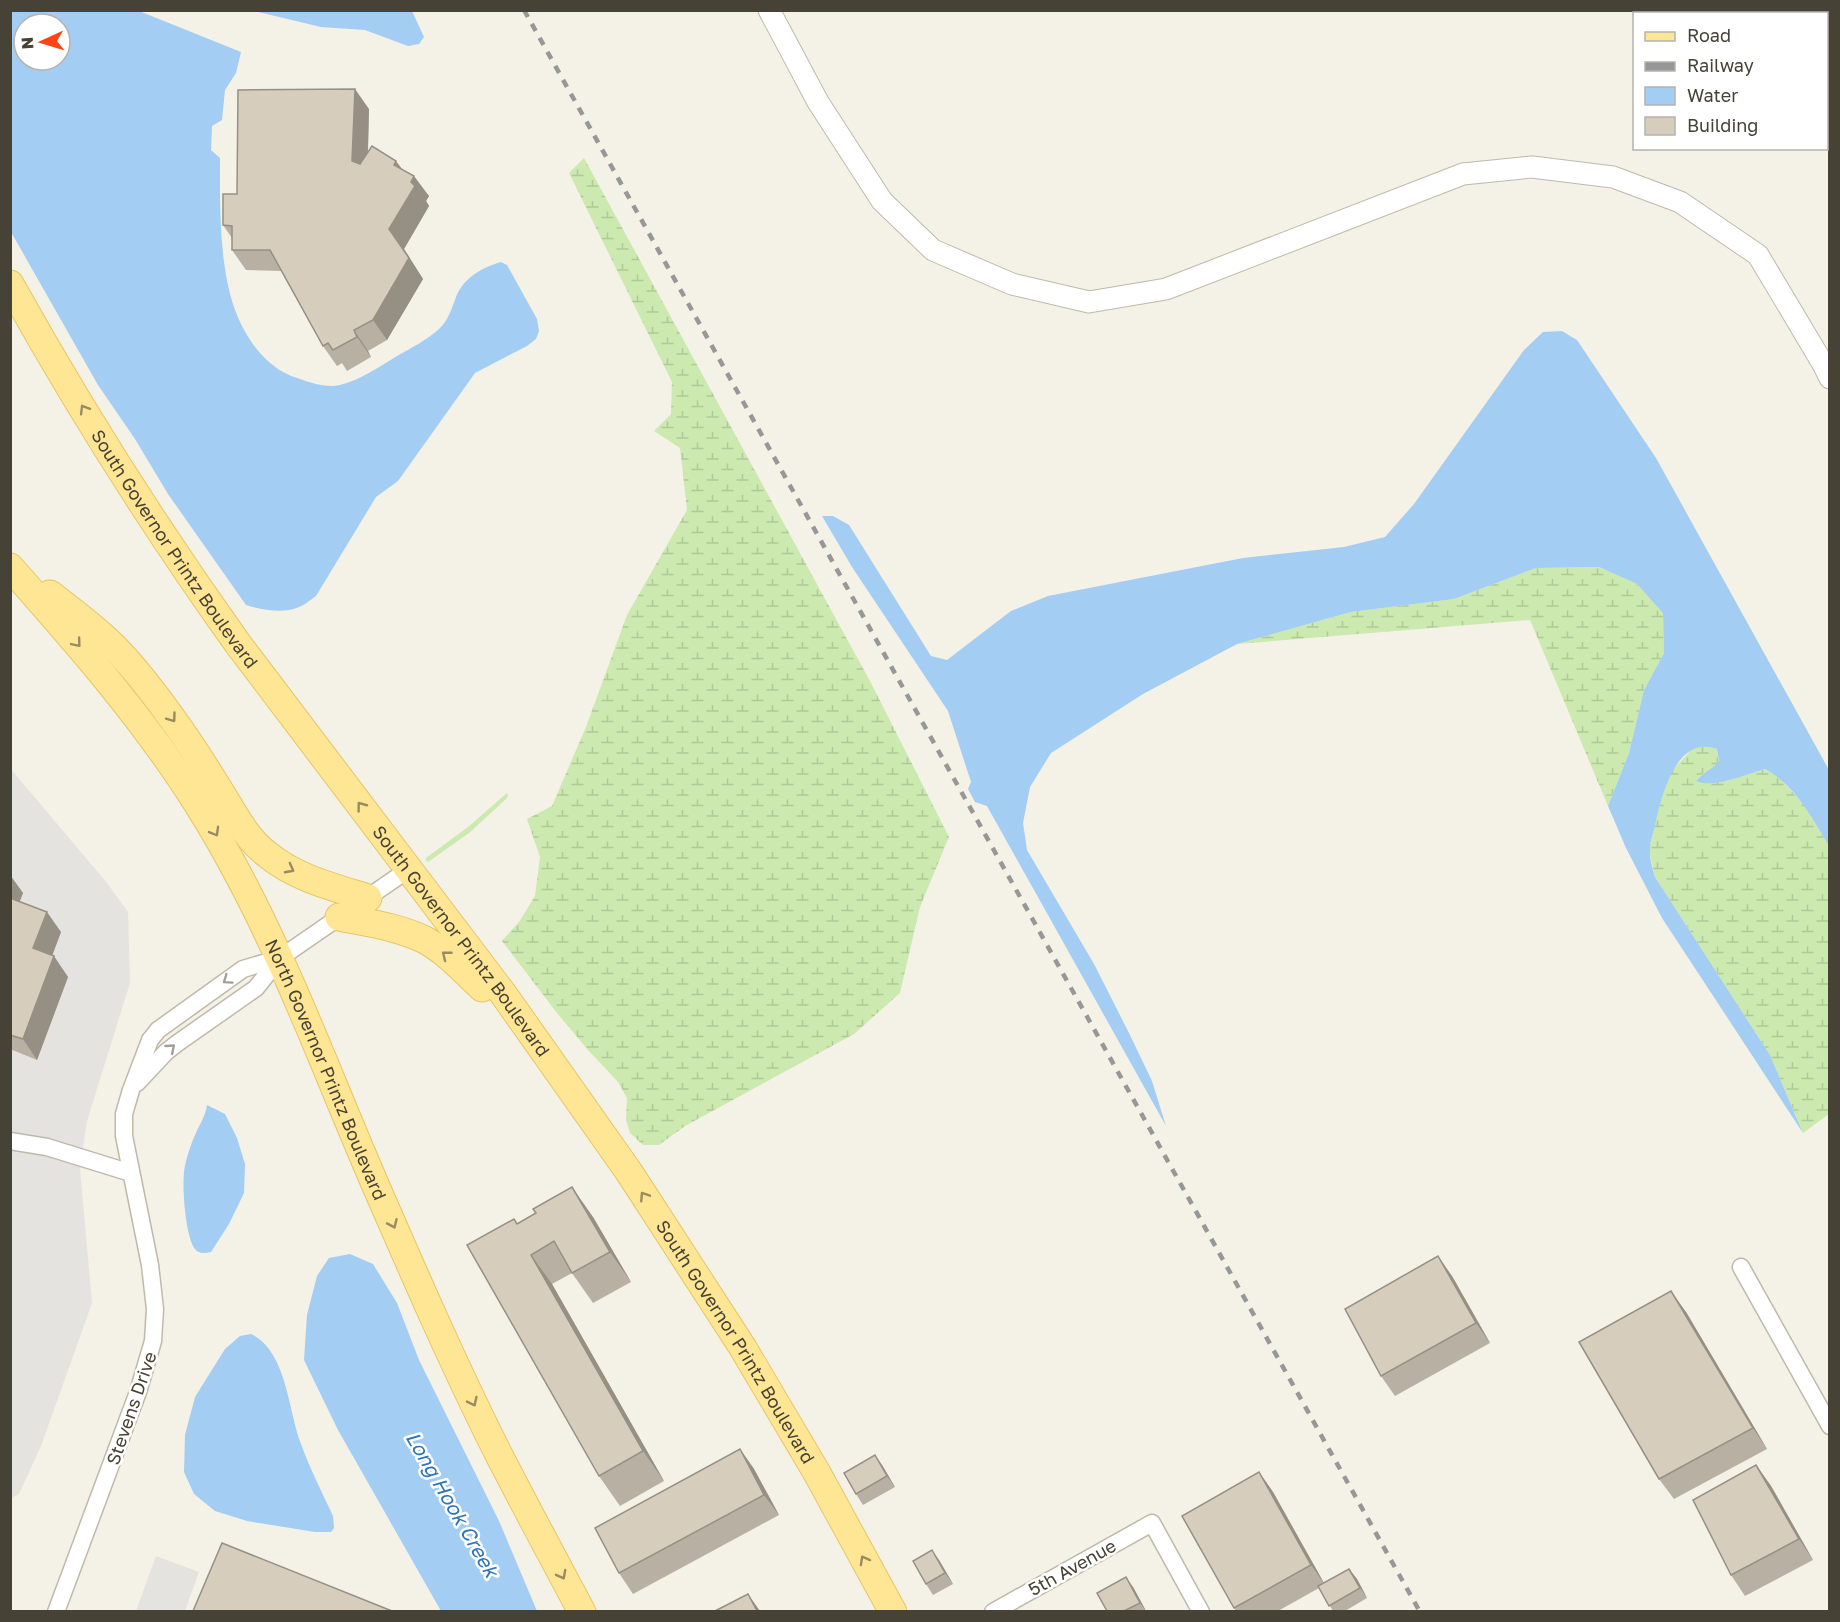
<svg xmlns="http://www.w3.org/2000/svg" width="1840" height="1622" font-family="'Golos Text',sans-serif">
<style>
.grass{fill:#cce9b0}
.wetland{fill:url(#wetland-marsh)}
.parking{fill:#e5e3df}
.water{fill:#a3cdf2;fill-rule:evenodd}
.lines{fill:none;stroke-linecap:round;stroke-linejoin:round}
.minor-casing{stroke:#c0b9aa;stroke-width:19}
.tertiary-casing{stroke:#c0b9aa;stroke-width:23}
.primary-casing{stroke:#e6c664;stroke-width:29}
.minor{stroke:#fff;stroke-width:16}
.tertiary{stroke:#fff;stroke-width:21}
.primary{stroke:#ffe695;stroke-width:27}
.rail{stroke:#979797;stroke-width:4.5;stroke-dasharray:8 8;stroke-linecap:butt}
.wall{fill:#b8b0a3}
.shaded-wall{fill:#969084}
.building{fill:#d6cdbd;stroke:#969084;stroke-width:1.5}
.oneway{stroke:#9a8c61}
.oneway2{stroke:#a3a09a}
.labels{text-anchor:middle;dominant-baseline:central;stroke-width:5;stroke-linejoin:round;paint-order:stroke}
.street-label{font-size:18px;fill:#474236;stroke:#fff}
.water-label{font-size:20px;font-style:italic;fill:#2d75b6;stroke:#fff}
</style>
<defs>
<pattern id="wetland-marsh" width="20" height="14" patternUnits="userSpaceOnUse" patternTransform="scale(1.5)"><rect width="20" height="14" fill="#cce9b0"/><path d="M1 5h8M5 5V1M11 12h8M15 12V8" fill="none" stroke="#b1c998"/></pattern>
</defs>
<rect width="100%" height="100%" fill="#f4f1e7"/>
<path class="grass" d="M507,793L508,796L507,798L469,833L428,862L426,861V858L468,827Z"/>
<g class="wetland">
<path d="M584,158L871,683L949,837L920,907L900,993L854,1034L685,1126L659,1145H643L630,1133L626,1120L627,1098L618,1082L588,1050L557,1013L502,941L519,922L535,896L540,857L527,819L552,806L586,727L627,615L687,510L680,448L654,431L671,414L672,382L569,173Z"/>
<path d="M1599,567L1637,584L1663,612L1664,653L1644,690L1629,753L1608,806L1530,620L1237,644L1351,612L1454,599L1536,568Z"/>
<path d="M1705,745L1717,749L1719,761C1711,772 1703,771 1696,781H1726L1765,769L1778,776L1805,806L1829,846V1114L1803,1133L1770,1055L1655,877L1649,850L1659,807L1669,774L1691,750Z"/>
</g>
<g class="parking">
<path d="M10,768L107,883L128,912L130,983L87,1121L80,1169L92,1303L41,1446L19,1494L11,1498Z"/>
<path d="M156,1556L199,1572L185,1611H136Z"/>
</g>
<g class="water">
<path d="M10,11H139L241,52L236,73L225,90L222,120L212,126L211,150L220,158C220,203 219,250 230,294C238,324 255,356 283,372C288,375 294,377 300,379C312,383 326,388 340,385C360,380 379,367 397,356C411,348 427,340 439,329C448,321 452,308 456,297C463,278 483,267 501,262L507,265L537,319L539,331L536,339L527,346L475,373L398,481L376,497L316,596C310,600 305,605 299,607C283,614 263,610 246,605L168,494L135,439L98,385L11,232ZM24,24H60V60H24Z"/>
<path d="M254,11H412L424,37L419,44L408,46L365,30L321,27Z"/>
<path d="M1562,331L1577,340L1656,458L1829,770V846C1812,818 1795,785 1765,769C1747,774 1713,789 1696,781C1703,772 1712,770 1719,761L1717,749C1676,734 1661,797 1655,826C1653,834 1650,842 1650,849C1649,858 1653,869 1655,877L1770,1055L1803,1133L1662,918L1626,848L1608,806L1629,753L1644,690L1664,653L1663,613L1637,584L1599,567L1536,568L1454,599L1351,612L1237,644L1143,694L1051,753L1030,787L1023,823L1027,850L1094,964L1129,1033L1152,1081L1166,1126L987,806L975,802L968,789L971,782L948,711L852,567L822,516H833L849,525L931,656L947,660L1011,611L1048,596L1243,558L1344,547L1385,537L1414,504L1524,350L1543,332Z"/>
<path d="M207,1105L225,1114L237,1138L245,1164L244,1193L229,1224L211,1252C206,1253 201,1254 197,1251C185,1243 181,1180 185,1166C187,1156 191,1144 195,1135C200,1124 205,1117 207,1105Z"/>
<path d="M350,1254L373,1264L397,1303L419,1360L499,1521L537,1611H441L338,1430L304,1360L307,1315L317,1276L329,1258Z"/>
<path d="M251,1334C287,1351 288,1411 301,1444C310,1469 322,1492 333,1516L334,1528L331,1532H315L247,1521L215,1511L194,1494L184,1472L185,1435L195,1397L225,1349L240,1336Z"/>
</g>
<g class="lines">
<g class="minor-casing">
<g id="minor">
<path d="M137,1083L166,1052L179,1042L256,988L280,958L409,869"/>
<path d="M10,1141L47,1147L131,1173"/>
<path d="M1741,1267L1830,1426"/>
<path d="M56,1612L138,1392L153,1341L155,1309L150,1265L124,1136V1114L131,1090L150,1040L158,1030L243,969L280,958"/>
<path d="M993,1612L1152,1523L1201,1612"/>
</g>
</g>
<g class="tertiary-casing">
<path id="tertiary" d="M769,10L818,102L882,201L933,250L1012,284L1089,302L1166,289L1463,174L1532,167L1613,177L1680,202L1758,255L1823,364L1830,378"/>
</g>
<g class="primary-casing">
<g id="primary">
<path id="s1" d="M10,284C79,408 155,528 238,644L504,995L629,1172L743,1348L817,1473L893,1612"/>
<path id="s2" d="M10,567C78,644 146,721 200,808C274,926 320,1057 375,1184C415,1276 455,1368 500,1457C527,1509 554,1560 582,1612"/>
<path d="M50,594C73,612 97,629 117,650C145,679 169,713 192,747C204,765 215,783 226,801C238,821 249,841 268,855C296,878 333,887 368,898"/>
<path d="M339,917C368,923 399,927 425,940C447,952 464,971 482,988"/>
</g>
</g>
<use href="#minor" class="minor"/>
<use href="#tertiary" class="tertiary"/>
<use href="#primary" class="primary"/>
<path class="rail" d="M524,10L1420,1612"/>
</g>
<g class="wall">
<path d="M369,109L368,153L403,170L429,196L426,201L429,206L404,249L423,279L387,340L368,351L371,357L347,371L342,363L337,366L323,346L281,271L246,270L232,250V238L223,225L237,194Z"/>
<path d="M10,875L23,893L19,901L61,932L52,956L68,977L37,1060L10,1049Z"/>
<path d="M593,1217L631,1282L593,1303L572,1273L552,1284L664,1481L620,1506L599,1476L517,1224Z"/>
<path d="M1452,1276L1490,1343L1395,1396L1381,1376Z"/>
<path d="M1686,1312L1767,1449L1674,1499L1659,1479Z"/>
<path d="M740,1449L754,1469L779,1515L633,1594L619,1573Z"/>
<path d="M882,1465L895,1487L863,1505L856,1494Z"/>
<path d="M1756,1465L1771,1486L1813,1560L1745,1596L1731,1575Z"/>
<path d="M1259,1472L1273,1492L1324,1583L1349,1569L1357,1579L1367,1598L1345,1611H1333L1319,1588L1278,1611H1236L1234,1608Z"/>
<path d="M939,1560L953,1584L933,1595L926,1584Z"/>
<path d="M1133,1587L1146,1611H1107Z"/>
</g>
<g class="shaded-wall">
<path d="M355,89L369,109L367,181L352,161Z"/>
<path d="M396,161L411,181L394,165Z"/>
<path d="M414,176L429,196L426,201L429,206L404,249L423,279L387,340L373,320L389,229Z"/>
<path d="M354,330L368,351L371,357L357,337Z"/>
<path d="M10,875L23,893L15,914L10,909Z"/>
<path d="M47,912L61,932L47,969L33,948Z"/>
<path d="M54,956L68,977L37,1060L23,1039Z"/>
<path d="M572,1187L593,1217L631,1282L610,1252Z"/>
<path d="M531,1255L552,1284L664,1481L643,1451Z"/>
<path d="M1438,1256L1452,1276L1490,1343L1476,1323Z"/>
<path d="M1671,1291L1686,1312L1767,1449L1753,1428Z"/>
<path d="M740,1449L754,1469L779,1515L764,1495Z"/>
<path d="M875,1455L882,1465L895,1487L887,1476Z"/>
<path d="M1756,1465L1771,1486L1813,1560L1799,1539Z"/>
<path d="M1259,1472L1273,1492L1325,1585L1311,1565Z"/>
<path d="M932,1550L939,1560L953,1584L945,1573Z"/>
<path d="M1349,1569L1357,1579L1367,1598L1360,1588Z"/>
<path d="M1126,1577L1133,1587L1146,1611L1140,1603Z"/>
<path d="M748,1594L760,1611H757Z"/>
</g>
<g class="building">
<path d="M355,89L352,161L360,164L372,146L396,161L394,165L414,176L411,182L415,186L389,229L409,258L373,320L354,330L357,337L333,350L328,343L323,346L270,250H232V226L223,225V194H237L238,90Z"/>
<path d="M10,898L47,912L33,948L54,956L23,1039L10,1035Z"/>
<path d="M572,1187L610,1252L572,1273L554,1241L531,1255L643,1451L599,1476L467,1245L514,1219L517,1224L536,1213L533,1209Z"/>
<path d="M1438,1256L1476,1323L1381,1376L1345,1309Z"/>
<path d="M1671,1291L1753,1428L1659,1479L1579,1342Z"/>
<path d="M740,1449L764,1495L619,1573L595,1528Z"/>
<path d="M875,1455L887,1476L856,1494L844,1473Z"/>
<path d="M1756,1465L1799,1539L1731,1575L1693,1500Z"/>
<path d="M1259,1472L1311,1565L1234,1608L1182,1516Z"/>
<path d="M222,1543L392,1611H193Z"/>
<path d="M932,1550L945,1573L926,1584L913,1561Z"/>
<path d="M1349,1569L1360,1588L1329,1606L1318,1586Z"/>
<path d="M1126,1577L1140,1603L1124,1611H1107L1097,1593Z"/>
<path d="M748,1594L757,1611H715Z"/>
</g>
<defs><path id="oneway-chevron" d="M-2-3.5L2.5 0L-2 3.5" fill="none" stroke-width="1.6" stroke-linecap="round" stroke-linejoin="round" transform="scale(1.5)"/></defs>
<g class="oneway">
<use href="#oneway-chevron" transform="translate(84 409) rotate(-121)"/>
<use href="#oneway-chevron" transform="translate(77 643) rotate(50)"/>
<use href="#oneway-chevron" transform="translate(172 718) rotate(54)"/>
<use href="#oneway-chevron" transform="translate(361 806) rotate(-127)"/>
<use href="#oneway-chevron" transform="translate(215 832) rotate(60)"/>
<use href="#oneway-chevron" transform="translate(290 869) rotate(28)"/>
<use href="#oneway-chevron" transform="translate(446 955) rotate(-142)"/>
<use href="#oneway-chevron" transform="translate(644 1196) rotate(-123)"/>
<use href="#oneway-chevron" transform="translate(393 1224) rotate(66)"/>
<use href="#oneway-chevron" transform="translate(473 1402) rotate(64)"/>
<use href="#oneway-chevron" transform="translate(864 1560) rotate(-119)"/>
<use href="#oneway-chevron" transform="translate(562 1575) rotate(62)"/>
</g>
<g class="oneway2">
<use href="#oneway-chevron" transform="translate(227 980) rotate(145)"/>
<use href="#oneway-chevron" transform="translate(171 1048) rotate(-41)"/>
</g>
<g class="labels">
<g class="street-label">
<text stroke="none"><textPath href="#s1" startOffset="312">South Governor Printz Boulevard</textPath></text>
<text stroke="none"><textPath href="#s1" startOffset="798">South Governor Printz Boulevard</textPath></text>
<text stroke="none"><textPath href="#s2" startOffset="598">North Governor Printz Boulevard</textPath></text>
<text stroke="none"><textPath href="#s1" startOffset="1284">South Governor Printz Boulevard</textPath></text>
<text transform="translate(131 1408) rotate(-71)">Stevens Drive</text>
<text transform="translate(1072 1567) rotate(-29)">5th Avenue</text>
</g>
<g class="water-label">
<text transform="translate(453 1504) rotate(60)">Long Hook Creek</text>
</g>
</g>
<rect width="1840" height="1622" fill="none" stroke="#474236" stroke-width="24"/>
<rect x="1633" y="12" width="195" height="138" fill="#ffffff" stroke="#b5b3af" stroke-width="1.5"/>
<rect x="1645" y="32" width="30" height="9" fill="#ffe695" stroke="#b5b3af" stroke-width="1.5"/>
<text x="1687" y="42" font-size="18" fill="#474236">Road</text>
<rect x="1645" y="62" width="30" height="9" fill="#979797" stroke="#b5b3af" stroke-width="1.5"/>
<text x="1687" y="72" font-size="18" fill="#474236">Railway</text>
<rect x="1645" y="87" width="30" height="18" fill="#a3cdf2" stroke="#b5b3af" stroke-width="1.5"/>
<text x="1687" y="102" font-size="18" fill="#474236">Water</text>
<rect x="1645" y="117" width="30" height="18" fill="#d6cdbd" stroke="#b5b3af" stroke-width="1.5"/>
<text x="1687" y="132" font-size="18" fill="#474236">Building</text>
<g transform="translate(42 42) rotate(266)"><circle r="28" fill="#ffffff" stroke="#b5b3af" stroke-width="1.5"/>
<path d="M0-4.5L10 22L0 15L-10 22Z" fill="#fd4415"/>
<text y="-9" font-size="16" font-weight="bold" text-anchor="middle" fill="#474236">N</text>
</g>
</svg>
